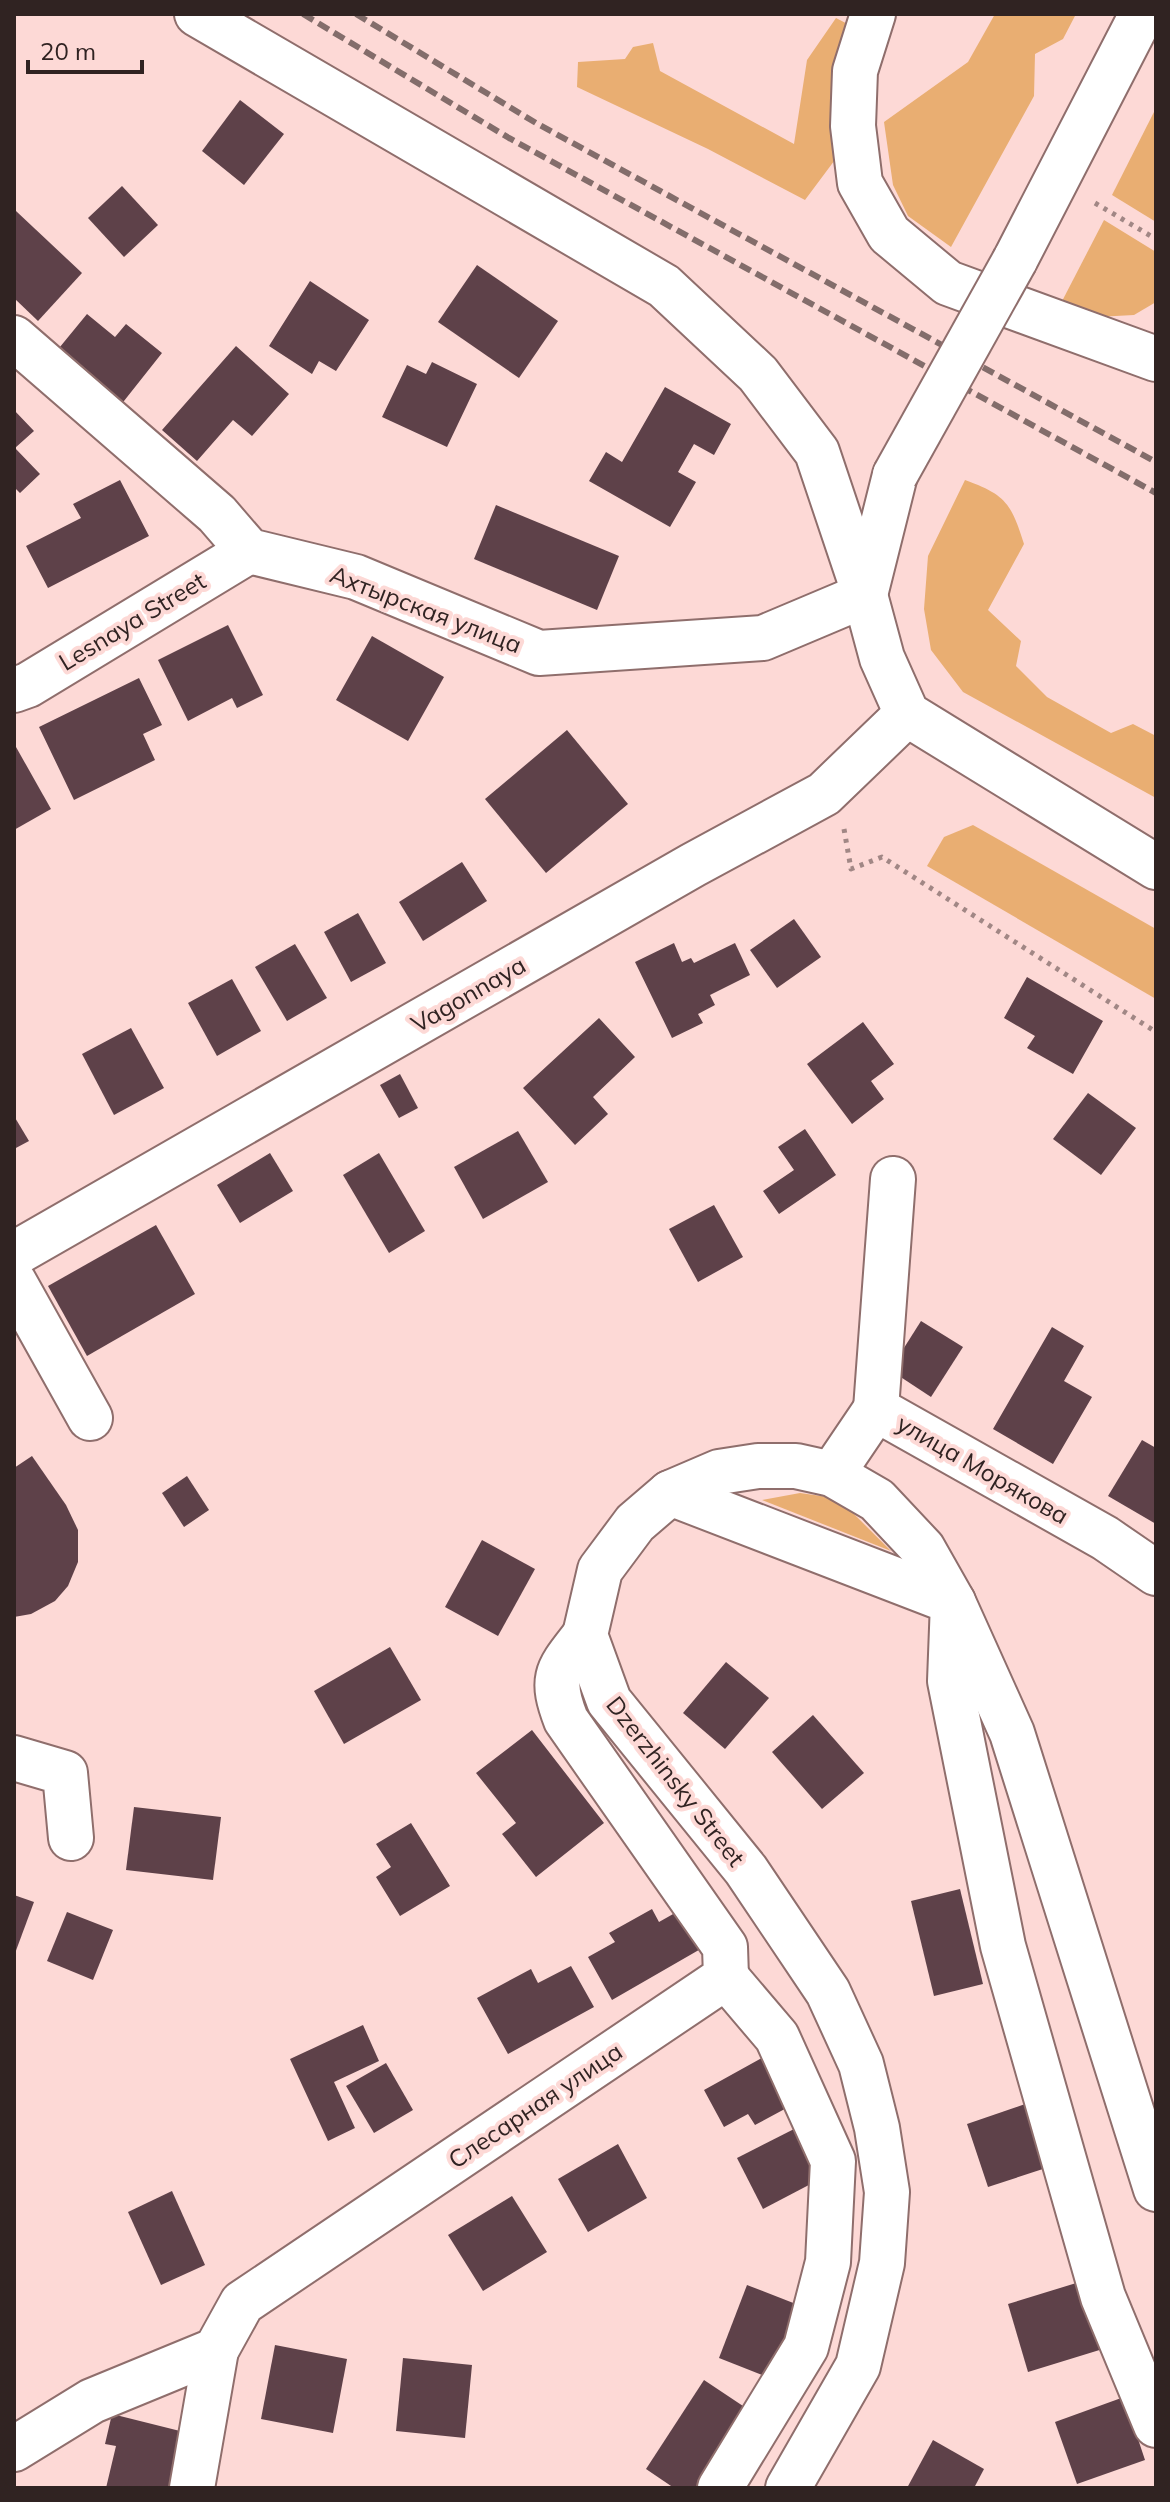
<svg xmlns="http://www.w3.org/2000/svg" width="1170" height="2502" font-family="Mulish,sans-serif">
<style>
.green{fill:#e9ae72}
.building{fill:#5e4149}
.lines{fill:none;stroke-linecap:round;stroke-linejoin:round}
.minor-casing{stroke:#8f6e6c;stroke-width:48}
.path{stroke:#a18785;stroke-width:5;stroke-dasharray:4 6;stroke-linecap:butt}
.minor{stroke:#fff;stroke-width:44}
.rail{stroke:#836d6b;stroke-width:6;stroke-dasharray:12 6;stroke-linecap:butt}
.minor-bridge-casing{stroke:#8f6e6c;stroke-width:48;stroke-linecap:butt}
.minor-bridge{stroke:#fff;stroke-width:44}
.labels{text-anchor:middle;dominant-baseline:central;stroke-width:8;stroke-linejoin:round;paint-order:stroke}
.street-label{font-size:24px;fill:#302322;stroke:#fdd9d6}
</style>
<rect width="100%" height="100%" fill="#fdd9d6"/>
<g class="green">
<path d="M995,14H1076L1063,39L1035,54L1034,96L951,247L908,216L893,185L884,122L968,62Z"/>
<path d="M836,18L861,31L846,145L805,200L708,149L577,87L578,62L625,59L633,47L653,43L660,71L794,144L807,60Z"/>
<path d="M1156,108V222L1112,195Z"/>
<path d="M1104,220L1156,252V302L1134,315L1097,317L1058,309Z"/>
<path d="M965,480C1006,495 1011,503 1024,544L988,610L1021,641L1016,666L1047,697L1111,733L1133,724L1156,736V798L963,692L931,650L924,609L928,556Z"/>
<path d="M973,825L1156,929V999L927,866L944,837Z"/>
<path d="M800,1493L828,1497L848,1508L891,1551L762,1500Z"/>
</g>
<g class="building">
<path d="M240,100L284,134L244,185L202,151Z"/>
<path d="M122,186L158,225L124,257L88,218Z"/>
<path d="M16,211L82,273L38,321L14,298V213Z"/>
<path d="M477,265L558,321L519,378L438,322Z"/>
<path d="M310,281L369,320L336,371L319,361L312,374L269,346Z"/>
<path d="M87,314L115,337L126,324L162,353L120,406L55,353Z"/>
<path d="M236,346L289,394L252,436L233,420L197,461L162,430Z"/>
<path d="M432,362L477,384L447,447L382,417L407,365L426,374Z"/>
<path d="M665,387L731,424L714,455L694,444L678,472L696,482L670,527L589,481L606,452L622,462Z"/>
<path d="M14,410L34,431L15,448L40,474L20,493L14,487Z"/>
<path d="M120,480L149,536L48,588L26,546L81,518L73,504Z"/>
<path d="M496,505L619,556L597,610L474,559Z"/>
<path d="M228,625L263,695L237,708L232,698L188,721L158,660Z"/>
<path d="M372,636L444,677L408,741L336,700Z"/>
<path d="M139,678L162,725L143,734L155,760L74,800L39,727Z"/>
<path d="M567,730L628,804L546,873L485,799Z"/>
<path d="M16,747L51,809L14,830V748Z"/>
<path d="M462,862L487,901L423,941L399,902Z"/>
<path d="M358,913L386,963L351,982L324,932Z"/>
<path d="M794,919L821,957L777,988L750,950Z"/>
<path d="M674,943L682,962L691,958L694,963L735,943L750,975L710,995L715,1005L698,1014L703,1023L672,1038L635,962Z"/>
<path d="M295,944L327,998L287,1021L255,967Z"/>
<path d="M1027,977L1103,1021L1073,1074L1027,1048L1035,1036L1004,1018Z"/>
<path d="M232,979L261,1031L217,1056L188,1003Z"/>
<path d="M599,1018L635,1057L593,1097L608,1114L575,1145L523,1088Z"/>
<path d="M863,1022L894,1064L871,1081L884,1099L852,1124L807,1064Z"/>
<path d="M131,1028L164,1088L114,1115L82,1054Z"/>
<path d="M400,1074L418,1108L399,1118L380,1085Z"/>
<path d="M1088,1093L1136,1128L1101,1175L1053,1139Z"/>
<path d="M14,1116L29,1141L14,1149Z"/>
<path d="M805,1129L836,1175L779,1214L763,1191L794,1170L778,1147Z"/>
<path d="M518,1131L548,1182L483,1219L454,1167Z"/>
<path d="M270,1153L293,1191L240,1223L217,1185Z"/>
<path d="M379,1153L425,1231L389,1253L343,1175Z"/>
<path d="M714,1205L743,1257L698,1282L669,1229Z"/>
<path d="M156,1225L195,1294L87,1356L48,1286Z"/>
<path d="M921,1321L963,1347L931,1397L890,1370Z"/>
<path d="M1052,1327L1084,1346L1064,1381L1092,1397L1053,1464L993,1429Z"/>
<path d="M1142,1440L1156,1448V1524L1108,1496Z"/>
<path d="M32,1456L66,1505L78,1530V1562L68,1586L55,1601L31,1614L14,1617V1468Z"/>
<path d="M187,1476L209,1510L184,1527L162,1493Z"/>
<path d="M482,1540L535,1569L498,1636L445,1607Z"/>
<path d="M390,1647L421,1700L344,1744L314,1691Z"/>
<path d="M726,1662L769,1698L725,1749L683,1713Z"/>
<path d="M813,1715L864,1773L822,1809L772,1752Z"/>
<path d="M532,1730L604,1823L536,1877L502,1834L516,1823L476,1773Z"/>
<path d="M134,1807L221,1817L213,1880L126,1870Z"/>
<path d="M411,1823L450,1886L400,1916L376,1877L391,1867L376,1844Z"/>
<path d="M960,1889L983,1984L934,1996L911,1901Z"/>
<path d="M14,1895L34,1902L14,1956Z"/>
<path d="M652,1909L659,1922L682,1909L704,1947L612,2000L588,1957L615,1942L609,1933Z"/>
<path d="M67,1912L113,1930L93,1980L47,1961Z"/>
<path d="M571,1966L594,2007L508,2054L477,1998L531,1969L538,1983Z"/>
<path d="M363,2025L379,2061L334,2082L355,2128L328,2141L290,2059Z"/>
<path d="M767,2055L794,2104L755,2125L748,2114L724,2127L704,2090Z"/>
<path d="M386,2063L413,2110L374,2133L346,2086Z"/>
<path d="M1028,2103L1049,2167L988,2187L967,2124Z"/>
<path d="M800,2126L826,2176L763,2209L737,2158Z"/>
<path d="M618,2144L647,2198L588,2232L558,2179Z"/>
<path d="M172,2191L205,2265L161,2285L128,2212Z"/>
<path d="M512,2196L547,2252L483,2291L448,2235Z"/>
<path d="M1086,2280L1106,2348L1028,2372L1008,2304Z"/>
<path d="M747,2285L801,2306L772,2379L719,2358Z"/>
<path d="M275,2345L347,2359L333,2433L261,2419Z"/>
<path d="M403,2358L472,2365L465,2438L396,2431Z"/>
<path d="M704,2380L755,2414L707,2488H674L646,2469Z"/>
<path d="M1124,2397L1145,2460L1077,2484L1055,2422Z"/>
<path d="M112,2414L184,2432L170,2488H106L116,2446L105,2444Z"/>
<path d="M933,2440L984,2469L974,2488H907Z"/>
</g>
<g class="lines">
<g class="minor-casing">
<g id="minor">
<path d="M197,14L664,286L758,374L817,452L865,595L882,658L907,714L1156,867"/>
<path d="M873,14L855,71L853,126L860,183L889,234L948,283L1156,359"/>
<path d="M1015,260L1142,14"/>
<path d="M14,338L217,514L249,551L356,577L539,653L763,638L865,595"/>
<path d="M865,595L895,475"/>
<path d="M14,690L28,685L249,551"/>
<path d="M14,1254L693,865L824,794L907,714"/>
<path d="M14,1282L90,1418"/>
<path d="M876,1409L893,1179"/>
<path d="M832,1474L876,1409L1105,1538L1156,1573"/>
<path d="M670,1493L953,1602L950,1681L1003,1946L1103,2297L1156,2425"/>
<path d="M14,1758L65,1773L71,1838"/>
<path d="M14,2449L92,2401L216,2350L242,2303L726,1977L725,1947L566,1720C549,1676 558,1670 585,1635"/>
<path d="M192,2488L216,2350"/>
<path d="M720,2488L806,2347L828,2262L833,2161L777,2037L726,1977"/>
<path d="M788,2488L858,2366L882,2263L887,2192L877,2128L861,2064L828,1992L746,1870L609,1701L585,1635L600,1570L635,1523L670,1493L719,1472L758,1466H796L832,1474L877,1500L923,1549L953,1602L1012,1733L1156,2189"/>
</g>
</g>
<g class="path">
<path d="M1095,203L1156,239"/>
<path d="M844,829L851,869L882,857L1156,1032"/>
</g>
<use href="#minor" class="minor"/>
<g class="rail">
<path d="M303,14L509,138L1156,493"/>
<path d="M356,14L536,123L1156,462"/>
</g>
<g class="minor-bridge-casing">
<path id="minor-bridge" d="M895,475L1015,260"/>
</g>
<use href="#minor-bridge" class="minor-bridge"/>
</g>
<g class="labels">
<g class="street-label">
<text transform="translate(426 609) rotate(21)">Ахтырская улица</text>
<text transform="translate(132 621) rotate(-31)">Lesnaya Street</text>
<text transform="translate(468 994) rotate(-30)">Vagonnaya</text>
<text transform="translate(983 1469) rotate(30)">улица Морякова</text>
<text transform="translate(676 1781) rotate(52)">Dzerzhinsky Street</text>
<text transform="translate(535 2105) rotate(-34)">Слесарная улица</text>
</g>
</g>
<rect width="1170" height="2502" fill="none" stroke="#302322" stroke-width="32"/>
<path d="M28 60v12h114v-12" fill="none" stroke="#302322" stroke-width="4"/>
<text x="40" y="60" font-size="24" fill="#302322" stroke="#fdd9d6" stroke-width="6" paint-order="stroke">20 m</text>
</svg>
